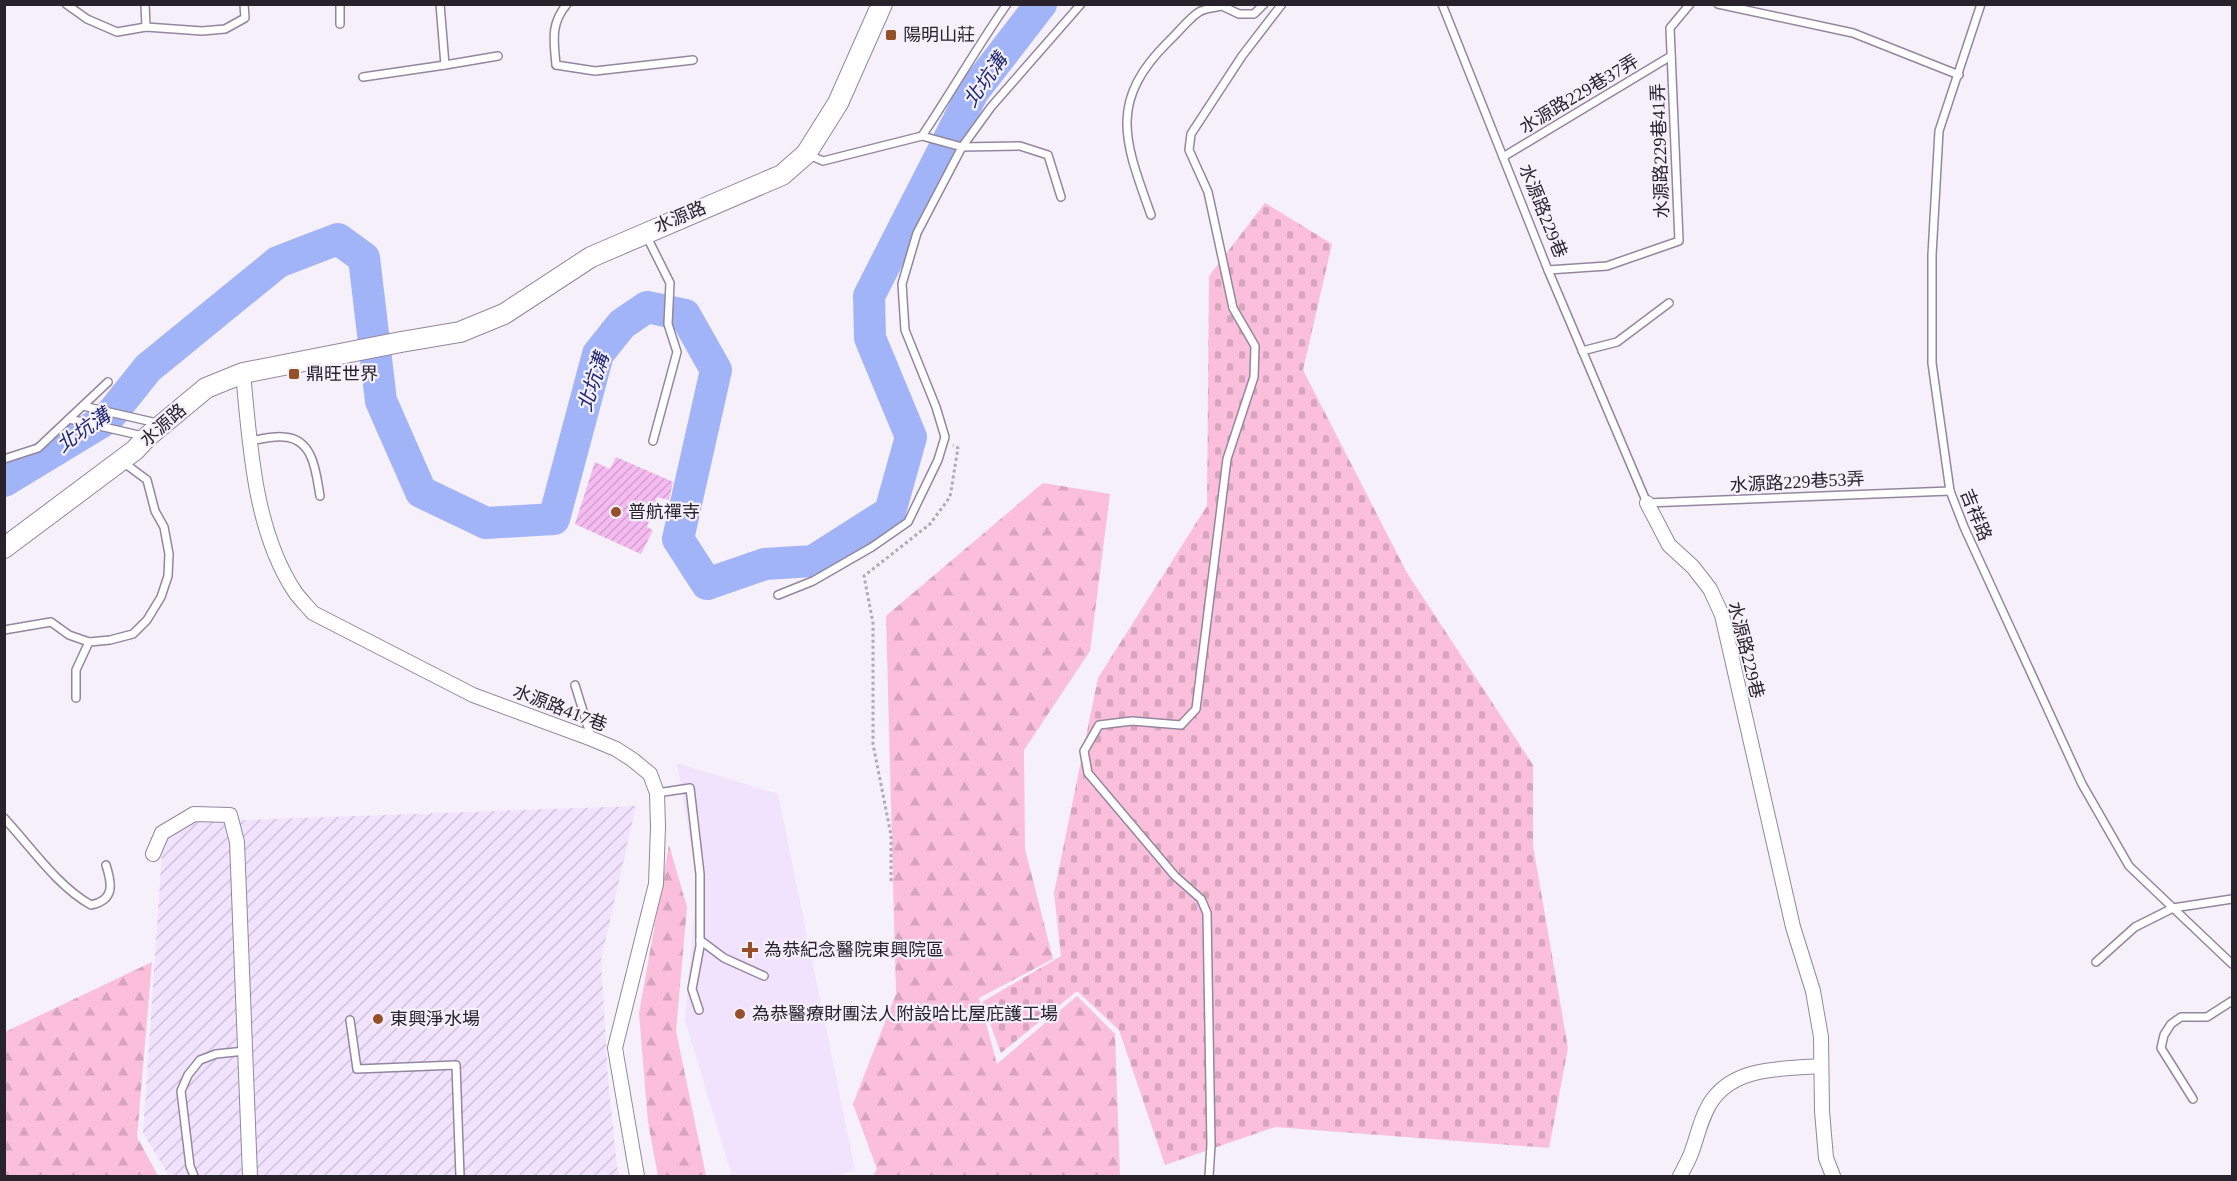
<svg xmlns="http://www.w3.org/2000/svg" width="2237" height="1181" font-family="'Times New Roman','Noto Sans TC',serif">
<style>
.built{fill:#f1e2fe}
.industrial{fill:url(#industrial-furrows)}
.forest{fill:url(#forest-firs)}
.cemetery{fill:url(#cemetery-stones)}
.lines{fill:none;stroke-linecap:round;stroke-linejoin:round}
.river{stroke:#a0b4f7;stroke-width:32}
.building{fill:url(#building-hatch)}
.lane-casing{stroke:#94869f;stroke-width:10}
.street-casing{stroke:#94869f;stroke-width:16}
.secondary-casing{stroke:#94869f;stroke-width:22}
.path{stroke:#b0aab5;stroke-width:3;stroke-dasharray:3 3;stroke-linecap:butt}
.lane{stroke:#fff;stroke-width:7}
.street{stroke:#fff;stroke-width:14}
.secondary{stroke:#fff;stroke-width:20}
.poi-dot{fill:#964f29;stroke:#f6f0fb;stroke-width:2}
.labels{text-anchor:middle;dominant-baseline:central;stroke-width:4.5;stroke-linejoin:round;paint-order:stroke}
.poi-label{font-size:18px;fill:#27222c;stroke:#f6f0fb;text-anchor:start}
.street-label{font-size:18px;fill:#27222c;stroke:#f6f0fb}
.water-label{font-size:20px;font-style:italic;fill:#1d2772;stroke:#f6f0fb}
</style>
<defs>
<pattern id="industrial-furrows" width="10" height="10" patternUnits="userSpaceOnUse" patternTransform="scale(1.5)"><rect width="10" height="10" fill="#f1e2fe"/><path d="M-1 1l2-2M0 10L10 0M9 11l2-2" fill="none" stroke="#cfc2da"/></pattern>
<pattern id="forest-firs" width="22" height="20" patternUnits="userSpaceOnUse" patternTransform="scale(1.5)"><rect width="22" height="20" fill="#fbbfdc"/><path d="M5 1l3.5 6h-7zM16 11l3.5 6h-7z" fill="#d7a4bd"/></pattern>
<pattern id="cemetery-stones" width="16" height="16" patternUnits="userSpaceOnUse" patternTransform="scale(1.5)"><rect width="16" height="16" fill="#fbbfdc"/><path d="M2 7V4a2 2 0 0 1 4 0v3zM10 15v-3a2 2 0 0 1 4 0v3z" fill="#d7a4bd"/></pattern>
<pattern id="building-hatch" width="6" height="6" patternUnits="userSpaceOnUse" patternTransform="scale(1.5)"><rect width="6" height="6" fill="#f5baf0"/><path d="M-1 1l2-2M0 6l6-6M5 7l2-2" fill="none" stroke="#d2a0ce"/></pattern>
</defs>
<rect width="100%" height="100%" fill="#f6f0fb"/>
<path class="built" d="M677,763L778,794L855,1170L835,1176H732L685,1020L697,881Z"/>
<path class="industrial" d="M636,806L601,960L608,1079L618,1176H169L143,1133L164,823Z"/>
<g class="forest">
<path d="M1043,483L1110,494L1090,651L1024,750L1025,849L1053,959L979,998L997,1064L1077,996L1115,1034L1120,1176H873L877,1169L853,1104L896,994L886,616Z"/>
<path d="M669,845L687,907L676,1031L706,1176H658L648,1122L639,1013Z"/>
<path d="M152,962L137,1137L158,1176H5V1032Z"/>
</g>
<path class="cemetery" d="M1265,203L1332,244L1303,370L1407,573L1533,765V846L1568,1048L1549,1148L1275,1127L1165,1165L1119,1030L1077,991L1001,1053L982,1002L1061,956L1054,893L1098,678L1207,506L1209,276Z"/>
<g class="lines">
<path class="river" d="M4,481L108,418L148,368L278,262L338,239L364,258L381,401L421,492L486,523L554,519L598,354L622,324L647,307L685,315L716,370L678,539L707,584L765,564L813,561L890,512L911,437L870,338L869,296L973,92L1041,4"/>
</g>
<path class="building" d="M616,457L673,482L669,500L657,497L647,527L653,530L641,554L575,524L595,462L610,469Z"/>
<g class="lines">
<g class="lane-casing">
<g id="lane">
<path d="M66,4L87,19L117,32L146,27L202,31L225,29L245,18L244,4"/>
<path d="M145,4L146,27"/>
<path d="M340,4V24"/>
<path d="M567,4C550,24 554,41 556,65L595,71L693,60"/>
<path d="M1442,4L1548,270L1647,503L1950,491"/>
<path d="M1718,4L1853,33L1959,75"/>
<path d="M1981,4L1939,131L1932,255V363L1950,491L1964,527L2082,784L2129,866L2232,964"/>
<path d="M445,65L498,56"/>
<path d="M363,77L445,65L440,4"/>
<path d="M922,136L962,147L1020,146L1048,155L1061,197"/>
<path d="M809,155L823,161L922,136C951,93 977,47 1007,4"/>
<path d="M1503,157L1671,56"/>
<path d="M1151,215C1125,142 1107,102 1169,41C1179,32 1188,19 1199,12C1205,8 1215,8 1222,6L1239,14H1254L1264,4"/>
<path d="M646,235L670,283L668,324L677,352L653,441"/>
<path d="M1548,270L1607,266L1679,241L1670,28L1690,4"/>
<path d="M1582,351L1617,342L1669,303"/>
<path d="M83,406L157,423"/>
<path d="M69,419L143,436"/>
<path d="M250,441C261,439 273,436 283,437C314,438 316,473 320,496"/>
<path d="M4,459L38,448L108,382"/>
<path d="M778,595L813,581L872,547L908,522L938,460L945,437L936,407L905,330L902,284L917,233L962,147L991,107L1081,4"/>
<path d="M4,630L51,622L69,635L89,642L110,640L133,634L147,620L161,597L168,576L169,554L164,527L155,511L147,480L123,462"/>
<path d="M575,685L591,737"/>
<path d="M76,698V670L89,642"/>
<path d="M657,793L690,788L700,874V946L692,989L699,1010"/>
<path d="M4,818C31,847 57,886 91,905C115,900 112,884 106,865"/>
<path d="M700,940L724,958L764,976"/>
<path d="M2096,962L2135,927L2173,908L2232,899"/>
<path d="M350,1020L357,1069L456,1065L460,1176"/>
<path d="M2193,1099L2161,1048L2164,1035L2171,1024L2181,1017H2207L2232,1001"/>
<path d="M194,1176L190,1166L181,1091L188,1075L200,1060L216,1054L245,1051"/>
<path d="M1209,1176L1211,1145L1207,913L1201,899L1175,876L1088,773L1084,751L1099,725L1132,721L1181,725L1196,709L1227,459L1254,377L1255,346L1233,308L1208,192L1189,150L1191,134L1242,56L1282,4"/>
</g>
</g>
<g class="street-casing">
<g id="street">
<path d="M243,373C250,445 254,530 295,592C300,599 307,606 313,613L473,695L592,739L616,749L633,760L650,774L657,793L658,827L656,884L615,1048L637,1176"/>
<path d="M1647,503L1669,545L1693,567L1710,589L1722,615L1793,927L1813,991L1821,1037L1822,1111L1826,1158L1833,1176"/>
<path d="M153,854L162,833L194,814L230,815L237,842L250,1176"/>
<path d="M1680,1176C1684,1168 1689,1160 1692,1151C1698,1134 1702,1114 1713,1099C1737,1066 1785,1069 1821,1066"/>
</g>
</g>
<g class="secondary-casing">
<path id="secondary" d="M4,548L135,450L147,437L206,388L243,373L401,342L460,332L504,314L591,257L782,175L806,154L838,103L882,4"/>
</g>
<path class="path" d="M891,881V835L873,744V623L864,576L930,524L950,497L958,448L953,445"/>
<use href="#lane" class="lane"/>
<use href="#street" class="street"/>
<use href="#secondary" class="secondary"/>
</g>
<g class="poi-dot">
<rect x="885" y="29" width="12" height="12" rx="3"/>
<rect x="288" y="368" width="12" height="12" rx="3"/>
<circle cx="616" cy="512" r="6"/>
<path d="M747 941h6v6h6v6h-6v6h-6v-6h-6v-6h6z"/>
<circle cx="740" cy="1014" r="6"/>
<circle cx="378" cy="1019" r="6"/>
</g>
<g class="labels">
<g class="poi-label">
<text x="903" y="35">陽明山莊</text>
<text x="306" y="374">鼎旺世界</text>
<text x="628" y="512">普航禪寺</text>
<text x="764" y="950">為恭紀念醫院東興院區</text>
<text x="752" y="1014">為恭醫療財團法人附設哈比屋庇護工場</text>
<text x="390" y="1019">東興淨水場</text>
</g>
<g class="street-label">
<text transform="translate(1579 94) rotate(-31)">水源路229巷37弄</text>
<text transform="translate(1660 151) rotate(-92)">水源路229巷41弄</text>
<text transform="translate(1543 211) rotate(68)">水源路229巷</text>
<text transform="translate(680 217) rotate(-23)">水源路</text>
<text transform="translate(163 425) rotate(-41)">水源路</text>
<text transform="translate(1797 482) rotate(-3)">水源路229巷53弄</text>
<text transform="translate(1976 515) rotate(68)">吉祥路</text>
<text transform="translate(1746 650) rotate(76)">水源路229巷</text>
<text transform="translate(560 708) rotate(21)">水源路417巷</text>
</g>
<g class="water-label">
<text transform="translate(985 80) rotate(-55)">北坑溝</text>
<text transform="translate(593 382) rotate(-72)">北坑溝</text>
<text transform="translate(83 430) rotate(-35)">北坑溝</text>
</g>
</g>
<rect width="2237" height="1181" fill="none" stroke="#27222c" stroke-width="12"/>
</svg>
